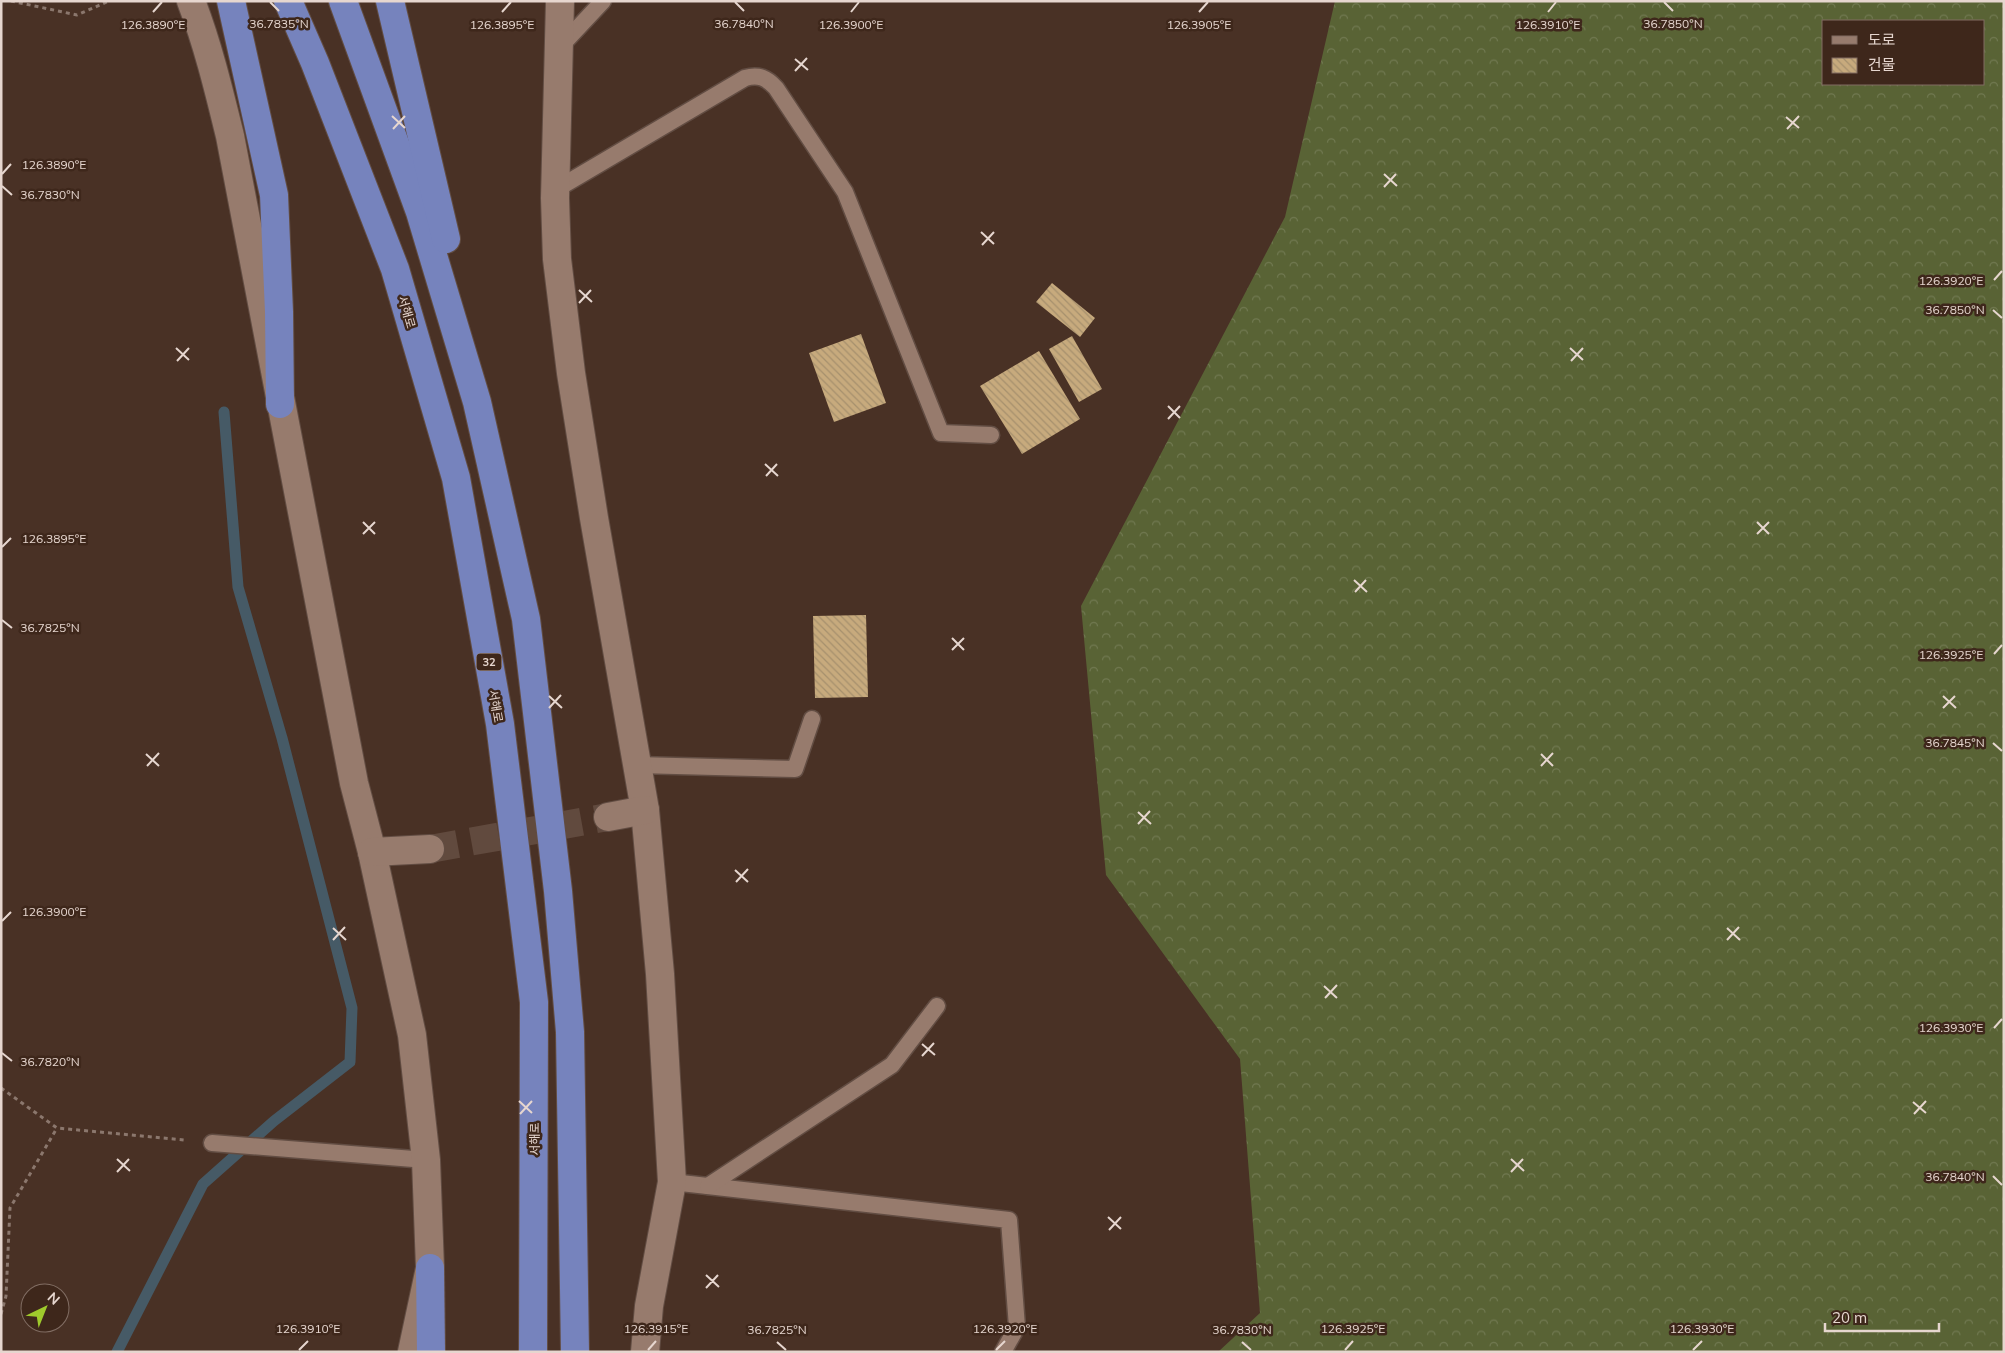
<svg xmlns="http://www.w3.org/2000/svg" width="2005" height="1353" font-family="Mulish,'Noto Sans KR',sans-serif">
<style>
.forest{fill:url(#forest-crowns);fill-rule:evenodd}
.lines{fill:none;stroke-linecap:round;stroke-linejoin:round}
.stream{stroke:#465a66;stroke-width:11}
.building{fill:url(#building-back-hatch)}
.minor-tunnel{stroke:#614a3e;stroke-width:28;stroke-dasharray:28 14;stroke-linecap:butt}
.service-casing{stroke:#624d43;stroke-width:19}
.minor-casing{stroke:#624d43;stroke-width:30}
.trunk-casing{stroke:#624d43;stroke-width:30}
.path{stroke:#8b776d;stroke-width:3;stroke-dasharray:4 4;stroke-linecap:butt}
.service{stroke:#977b6d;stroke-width:16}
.minor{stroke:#977b6d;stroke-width:28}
.trunk{stroke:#7683bd;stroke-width:28}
.ticks{fill:none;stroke:#e6d6cf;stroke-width:2}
.labels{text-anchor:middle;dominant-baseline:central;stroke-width:5;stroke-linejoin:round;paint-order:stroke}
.shield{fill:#3e271b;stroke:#b4a299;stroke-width:1}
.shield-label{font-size:11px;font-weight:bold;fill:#e6d6cf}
.street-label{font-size:12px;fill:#e6d6cf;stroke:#3e271b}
.ticks-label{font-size:12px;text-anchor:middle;fill:#e6d6cf;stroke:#3e271b;stroke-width:5;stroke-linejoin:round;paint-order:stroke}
</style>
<defs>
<pattern id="forest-crowns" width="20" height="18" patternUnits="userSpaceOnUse" patternTransform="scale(1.25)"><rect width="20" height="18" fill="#596335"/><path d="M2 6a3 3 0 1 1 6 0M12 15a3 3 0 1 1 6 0" fill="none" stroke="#717951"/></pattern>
<pattern id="building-back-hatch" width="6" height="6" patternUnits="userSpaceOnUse" patternTransform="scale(1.25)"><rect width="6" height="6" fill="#c7aa7d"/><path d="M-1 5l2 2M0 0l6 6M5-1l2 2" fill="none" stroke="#a6906d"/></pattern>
</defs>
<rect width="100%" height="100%" fill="#493125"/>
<path class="forest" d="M1335,1H2004V1352H1218L1260,1313L1240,1059L1106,875L1081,606L1285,217ZM1824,21H1984V84H1824Z"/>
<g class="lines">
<path class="stream" d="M117,1352L203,1184L274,1121L350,1062L352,1008L282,738L238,587L224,412"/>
</g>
<g class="building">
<path d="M1052,283L1095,318L1080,337L1036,302Z"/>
<path d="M861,334L886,403L834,422L809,353Z"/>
<path d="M1072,336L1102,389L1079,402L1049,349Z"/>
<path d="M1039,351L1080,419L1022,454L980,386Z"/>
<path d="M866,615L868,697L815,698L813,616Z"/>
</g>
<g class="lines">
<path class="minor-tunnel" d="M430,849L608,817"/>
<g class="service-casing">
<g id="service">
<path d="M560,47L603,1"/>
<path d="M555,190L745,78C759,74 767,78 776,88L845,192L941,433L991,435"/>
<path d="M637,765L795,769L812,719"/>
<path d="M212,1143L426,1160"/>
<path d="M672,1182L1009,1220L1017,1327L1003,1352"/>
<path d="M708,1186L892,1065L937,1006"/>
</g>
</g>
<g class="minor-casing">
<g id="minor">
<path d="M191,1C208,45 219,91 230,136L354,783L372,852L412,1035L426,1160L430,1268L412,1352"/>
<path d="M560,1L555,198L557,259L571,373L594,518L645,810L660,974L672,1182L649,1306L645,1352"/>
<path d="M608,817L645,810"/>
<path d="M372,852L430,849"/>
</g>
</g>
<g class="trunk-casing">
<g id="trunk">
<path d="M231,1L274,195L279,312L280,404"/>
<path d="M288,1L315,63L395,269L456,478L500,724L534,1002L533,1352"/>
<path d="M343,1L420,212L477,402L526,619L558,891L570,1032L575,1352"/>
<path d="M390,1L446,239"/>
<path d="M430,1268L431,1352"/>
</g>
</g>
<g class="path">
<path d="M11,1L77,15L109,1"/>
<path d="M1,1088L57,1128L184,1140"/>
<path d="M1,1314L6,1296L10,1208L57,1128"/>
</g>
<use href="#service" class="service"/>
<use href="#minor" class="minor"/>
<use href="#trunk" class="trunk"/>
</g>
<path class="ticks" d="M270,2L279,11M735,2L744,11M1664,2L1673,11M153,12L162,2M502,12L511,2M851,12L859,2M1199,12L1208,2M1548,12L1556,2M795,59L808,70M795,71L807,58M392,116L405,128M1786,117L1799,128M393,129L405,116M1787,129L1799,116M2,174L11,164M1384,174L1397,186M2,186L12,195M1384,187L1396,174M981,232L994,244M982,245L994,232M1994,280L2002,271M579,290L592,302M579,303L591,290M1993,310L2002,318M176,348L189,360M1570,348L1583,360M177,361L189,348M1571,361L1583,348M1168,406L1180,418M1168,419L1180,406M765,464L778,476M766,476L777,464M363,522L375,534M1757,522L1769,534M363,534L375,522M1757,534L1769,522M2,547L11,538M1354,580L1367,592M1355,592L1366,580M2,620L12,628M952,638L964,650M952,650L964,638M1994,654L2002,645M549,696L562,708M1943,696L1956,708M549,708L561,695M1943,708L1955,696M1993,743L2002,751M146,754L159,766M1541,754L1553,766M147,766L159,753M1541,766L1553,753M1138,812L1151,824M1138,824L1150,811M735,870L748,882M736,882L748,869M2,921L11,912M333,928L346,940M1727,928L1740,940M333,940L345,927M1727,940L1739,927M1324,986L1337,998M1325,998L1337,985M1994,1028L2002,1019M922,1044L935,1055M2,1053L12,1061M922,1056L934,1043M519,1101L532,1113M1913,1102L1926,1113M520,1114L532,1101M1914,1114L1926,1101M117,1159L130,1171M1511,1159L1524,1171M117,1172L129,1159M1511,1172L1523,1159M1993,1176L2002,1185M1108,1217L1121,1229M1109,1230L1121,1217M706,1275L719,1287M706,1288L718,1275M777,1342L786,1350M1242,1342L1251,1350M299,1350L308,1341M648,1350L656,1341M996,1350L1005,1341M1345,1350L1353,1341M1693,1350L1702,1341"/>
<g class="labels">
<rect class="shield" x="476.5" y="653.5" width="25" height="17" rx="4"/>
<g class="shield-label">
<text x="489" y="662">32</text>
</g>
<g class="street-label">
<text transform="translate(407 312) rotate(74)">서해로</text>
<text transform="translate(496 706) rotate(80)">서해로</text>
<text transform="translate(534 1139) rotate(-90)">서해로</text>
</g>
</g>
<g class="ticks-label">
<text x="279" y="28">36.7835°N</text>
<text x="744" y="28">36.7840°N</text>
<text x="1673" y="28">36.7850°N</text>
<text x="502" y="29">126.3895°E</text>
<text x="851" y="29">126.3900°E</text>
<text x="1199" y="29">126.3905°E</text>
<text x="1548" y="29">126.3910°E</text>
<text x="153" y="29">126.3890°E</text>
<text x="54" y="169">126.3890°E</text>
<text x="50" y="199">36.7830°N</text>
<text x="1951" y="285">126.3920°E</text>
<text x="1955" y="314">36.7850°N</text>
<text x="54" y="543">126.3895°E</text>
<text x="50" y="632">36.7825°N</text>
<text x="1951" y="659">126.3925°E</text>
<text x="1955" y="747">36.7845°N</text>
<text x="54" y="916">126.3900°E</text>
<text x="1951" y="1032">126.3930°E</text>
<text x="50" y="1066">36.7820°N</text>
<text x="1955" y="1181">36.7840°N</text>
<text x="308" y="1333">126.3910°E</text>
<text x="656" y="1333">126.3915°E</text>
<text x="1005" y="1333">126.3920°E</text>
<text x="1353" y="1333">126.3925°E</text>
<text x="1702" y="1333">126.3930°E</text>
<text x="777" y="1334">36.7825°N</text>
<text x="1242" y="1334">36.7830°N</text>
</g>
<rect width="2005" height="1353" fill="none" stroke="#e6d6cf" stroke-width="5"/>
<rect x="1822" y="20" width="162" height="65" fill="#3e271b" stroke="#816d63"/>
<rect x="1832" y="36" width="25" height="8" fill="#977b6d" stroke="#816d63"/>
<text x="1868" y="45" font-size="15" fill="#e6d6cf">도로</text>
<rect x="1832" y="58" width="25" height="15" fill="url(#building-back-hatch)" stroke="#816d63"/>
<text x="1868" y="70" font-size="15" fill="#e6d6cf">건물</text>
<g transform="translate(45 1308) rotate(43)"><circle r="24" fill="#3e271b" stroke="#816d63"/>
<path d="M0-4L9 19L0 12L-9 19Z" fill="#9fca2c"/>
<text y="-8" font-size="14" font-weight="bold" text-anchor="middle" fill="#e6d6cf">N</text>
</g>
<path d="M1825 1323v8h114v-8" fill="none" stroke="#e6d6cf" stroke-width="2.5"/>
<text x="1832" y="1323" font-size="15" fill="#e6d6cf" stroke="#3e271b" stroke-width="4" paint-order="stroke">20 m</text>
</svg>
